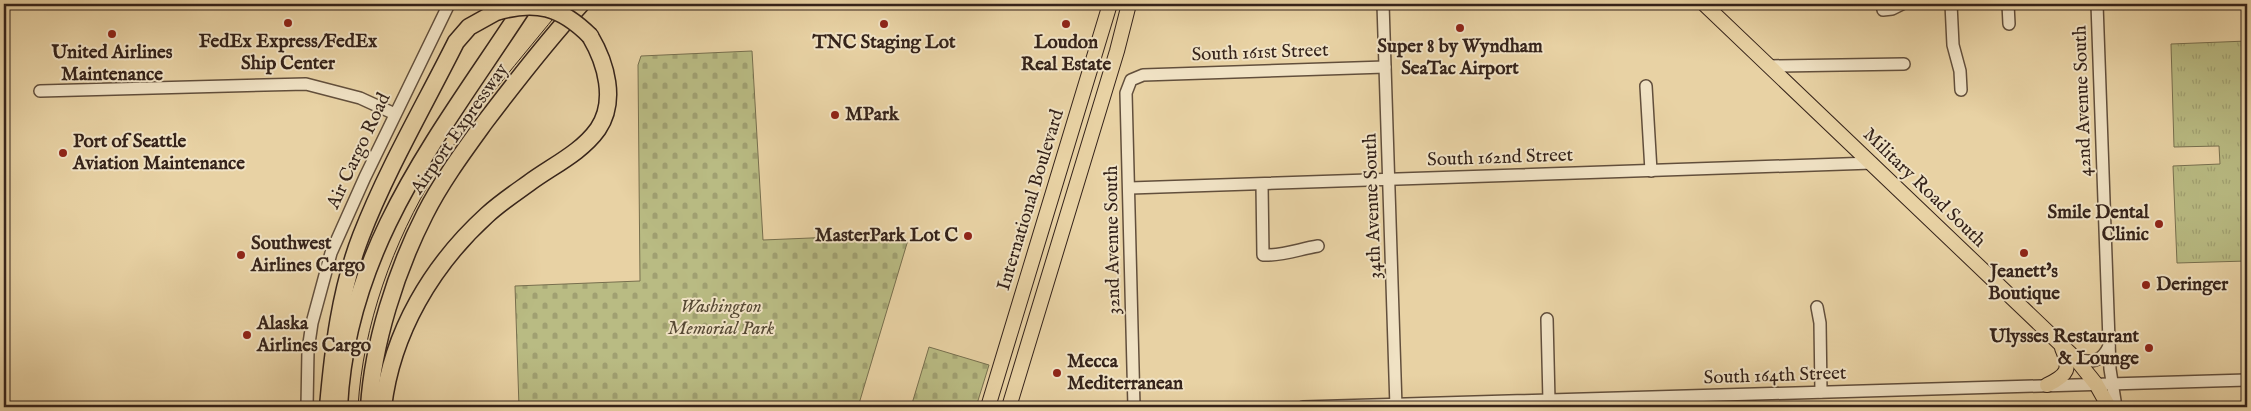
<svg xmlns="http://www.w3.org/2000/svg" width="2251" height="411" font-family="'IM FELL English',serif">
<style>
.cemetery{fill:url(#cemetery-stones);stroke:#776f4e}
.park{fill:url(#park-tufts);stroke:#776f4e}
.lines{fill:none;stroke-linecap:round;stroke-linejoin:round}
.minor-casing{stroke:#624f3c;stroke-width:14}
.major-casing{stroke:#35231a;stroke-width:16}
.highway-casing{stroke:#35231a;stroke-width:19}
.minor{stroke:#f0e2c4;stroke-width:11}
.major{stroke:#e8d2a4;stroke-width:14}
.highway{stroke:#e8d2a4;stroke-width:16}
.tram{stroke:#35231a;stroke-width:1}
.highway-bridge-casing{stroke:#35231a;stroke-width:19;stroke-linecap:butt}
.highway-bridge{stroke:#e8d2a4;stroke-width:16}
.poi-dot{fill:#8f2418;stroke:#f0e2c4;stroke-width:2}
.labels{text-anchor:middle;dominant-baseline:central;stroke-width:4;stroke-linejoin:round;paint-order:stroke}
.poi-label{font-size:19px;font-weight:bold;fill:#35231a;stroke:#f0e2c4}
.street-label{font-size:19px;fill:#35231a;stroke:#f0e2c4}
.park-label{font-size:19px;font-style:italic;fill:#564934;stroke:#f0e2c4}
</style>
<defs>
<pattern id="cemetery-stones" width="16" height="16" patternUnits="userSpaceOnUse" patternTransform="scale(1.25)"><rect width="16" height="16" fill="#b9bb83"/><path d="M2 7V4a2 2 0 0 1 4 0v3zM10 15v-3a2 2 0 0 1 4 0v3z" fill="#a0a071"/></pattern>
<pattern id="park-tufts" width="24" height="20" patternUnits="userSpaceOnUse" patternTransform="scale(1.25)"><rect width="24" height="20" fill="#b9bb83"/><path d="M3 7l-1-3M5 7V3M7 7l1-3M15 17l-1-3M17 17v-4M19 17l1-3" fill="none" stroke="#a0a071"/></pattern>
</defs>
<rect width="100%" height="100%" fill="#e8d2a4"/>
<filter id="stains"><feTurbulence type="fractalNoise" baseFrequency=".004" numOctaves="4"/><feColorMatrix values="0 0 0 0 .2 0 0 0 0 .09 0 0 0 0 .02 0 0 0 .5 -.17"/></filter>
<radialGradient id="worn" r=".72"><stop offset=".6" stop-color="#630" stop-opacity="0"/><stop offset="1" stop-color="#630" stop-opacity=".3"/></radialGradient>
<g class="cemetery">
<path d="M752,51L763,240L882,235L908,240L858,407H519L515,286L640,281L638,65L641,56Z"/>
<path d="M929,347L989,365L976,407H911Z"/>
</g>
<path class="park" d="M2247,41V261L2177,263L2173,166L2220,164L2219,146L2174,147L2171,44Z"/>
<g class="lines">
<g class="minor-casing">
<g id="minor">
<path d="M1383,4L1396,407"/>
<path d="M1951,4L1953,45L1960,71L1961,90"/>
<path d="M2008,4L2009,24"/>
<path d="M2097,4L2110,369L2116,407"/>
<path d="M1883,10L1892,9L1902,4"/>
<path d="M1770,66L1904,64"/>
<path d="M1646,86L1651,171"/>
<path d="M40,91L306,84L360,98L395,114"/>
<path d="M1262,185L1263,255C1283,256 1299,249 1318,246"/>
<path d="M1130,188L1872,163"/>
<path d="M1817,307L1820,323L1821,392"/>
<path d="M1547,319L1549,401"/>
<path d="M2075,358C2091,364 2102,362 2109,346"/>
<path d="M307,407L308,350L312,323L331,253L365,177L449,4"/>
<path d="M1134,407L1126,93L1131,80L1143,75L1385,67"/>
<path d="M1303,407L2247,380"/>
</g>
</g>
<g class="major-casing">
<g id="major">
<path d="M1704,4L2075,358L2096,384L2109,407"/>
<path d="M2047,385C2068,375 2071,369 2062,348"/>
<path d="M988,407L1110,4"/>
<path d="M1009,407L1117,51L1129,4"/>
</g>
</g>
<g class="highway-casing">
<g id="highway">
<path d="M328,407C333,350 340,290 361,236C387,169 424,106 456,42L469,27L496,12"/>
<path d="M339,407C347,245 441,133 525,4"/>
<path d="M369,407C373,343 396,271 425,214C441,182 464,151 485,122C516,81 547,41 581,4"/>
<path d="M383,407C392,332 432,265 487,215C500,203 515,193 529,183C552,166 581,153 598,129C617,101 606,63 590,36"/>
</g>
</g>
<use href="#minor" class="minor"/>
<use href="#major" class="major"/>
<use href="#highway" class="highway"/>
<path class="tram" d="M358,407C363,325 393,242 436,172C473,112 521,59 565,4"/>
<g class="highway-bridge-casing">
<path id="highway-bridge" d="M496,12C536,0 561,7 590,36"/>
</g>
<use href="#highway-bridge" class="highway-bridge"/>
</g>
<g class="poi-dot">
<circle cx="288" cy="23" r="5"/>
<circle cx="884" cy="24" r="5"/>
<circle cx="1066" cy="24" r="5"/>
<circle cx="1460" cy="28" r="5"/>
<circle cx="112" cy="34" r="5"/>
<circle cx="835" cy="115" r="5"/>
<circle cx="63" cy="153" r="5"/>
<circle cx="2159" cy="224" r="5"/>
<circle cx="968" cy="236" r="5"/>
<circle cx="2024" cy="253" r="5"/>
<circle cx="241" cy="255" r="5"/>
<circle cx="2146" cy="285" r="5"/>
<circle cx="247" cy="335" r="5"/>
<circle cx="2149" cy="348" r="5"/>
<circle cx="1057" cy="373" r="5"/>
</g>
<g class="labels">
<g class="poi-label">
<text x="288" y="42">FedEx Express/FedEx<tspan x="288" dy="22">Ship Center</tspan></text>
<text x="884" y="43">TNC Staging Lot</text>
<text x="1066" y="43">Loudon<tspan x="1066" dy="22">Real Estate</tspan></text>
<text x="1460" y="47">Super 8 by Wyndham<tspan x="1460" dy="22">SeaTac Airport</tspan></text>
<text x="112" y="53">United Airlines<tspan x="112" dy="22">Maintenance</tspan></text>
<text x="845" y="115" text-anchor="start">MPark</text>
<text x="73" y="142" text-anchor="start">Port of Seattle<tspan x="73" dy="22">Aviation Maintenance</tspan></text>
<text x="2149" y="213" text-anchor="end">Smile Dental<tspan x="2149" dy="22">Clinic</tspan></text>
<text x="958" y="236" text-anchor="end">MasterPark Lot C</text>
<text x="251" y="244" text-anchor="start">Southwest<tspan x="251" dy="22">Airlines Cargo</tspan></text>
<text x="2024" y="272">Jeanett's<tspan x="2024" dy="22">Boutique</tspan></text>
<text x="2156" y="285" text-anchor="start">Deringer</text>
<text x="257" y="324" text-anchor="start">Alaska<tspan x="257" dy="22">Airlines Cargo</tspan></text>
<text x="2139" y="337" text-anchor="end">Ulysses Restaurant<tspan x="2139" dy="22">&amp; Lounge</tspan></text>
<text x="1067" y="362" text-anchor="start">Mecca<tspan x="1067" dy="22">Mediterranean</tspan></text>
</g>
<g class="street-label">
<text transform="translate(1260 53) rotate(-2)">South 161st Street</text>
<text transform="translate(2083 101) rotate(-92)">42nd Avenue South</text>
<text transform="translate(460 129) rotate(-55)">Airport Expressway</text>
<text transform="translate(359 151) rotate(-65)">Air Cargo Road</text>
<text transform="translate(1500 158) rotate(-2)">South 162nd Street</text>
<text transform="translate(1924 188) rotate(44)">Military Road South</text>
<text transform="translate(1031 200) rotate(-73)">International Boulevard</text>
<text transform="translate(1373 206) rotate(-92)">34th Avenue South</text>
<text transform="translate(1113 240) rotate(-91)">32nd Avenue South</text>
<text transform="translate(1775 376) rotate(-2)">South 164th Street</text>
</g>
<g class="park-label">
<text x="721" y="307">Washington<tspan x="721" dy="22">Memorial Park</tspan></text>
</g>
</g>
<rect width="2251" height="411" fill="none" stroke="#e8d2a4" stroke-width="20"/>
<rect x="5" y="5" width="2241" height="401" fill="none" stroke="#35231a" stroke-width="2.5"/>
<rect x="10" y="10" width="2231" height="391" fill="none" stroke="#35231a"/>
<rect width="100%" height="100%" filter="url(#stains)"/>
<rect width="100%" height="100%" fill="url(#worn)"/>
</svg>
